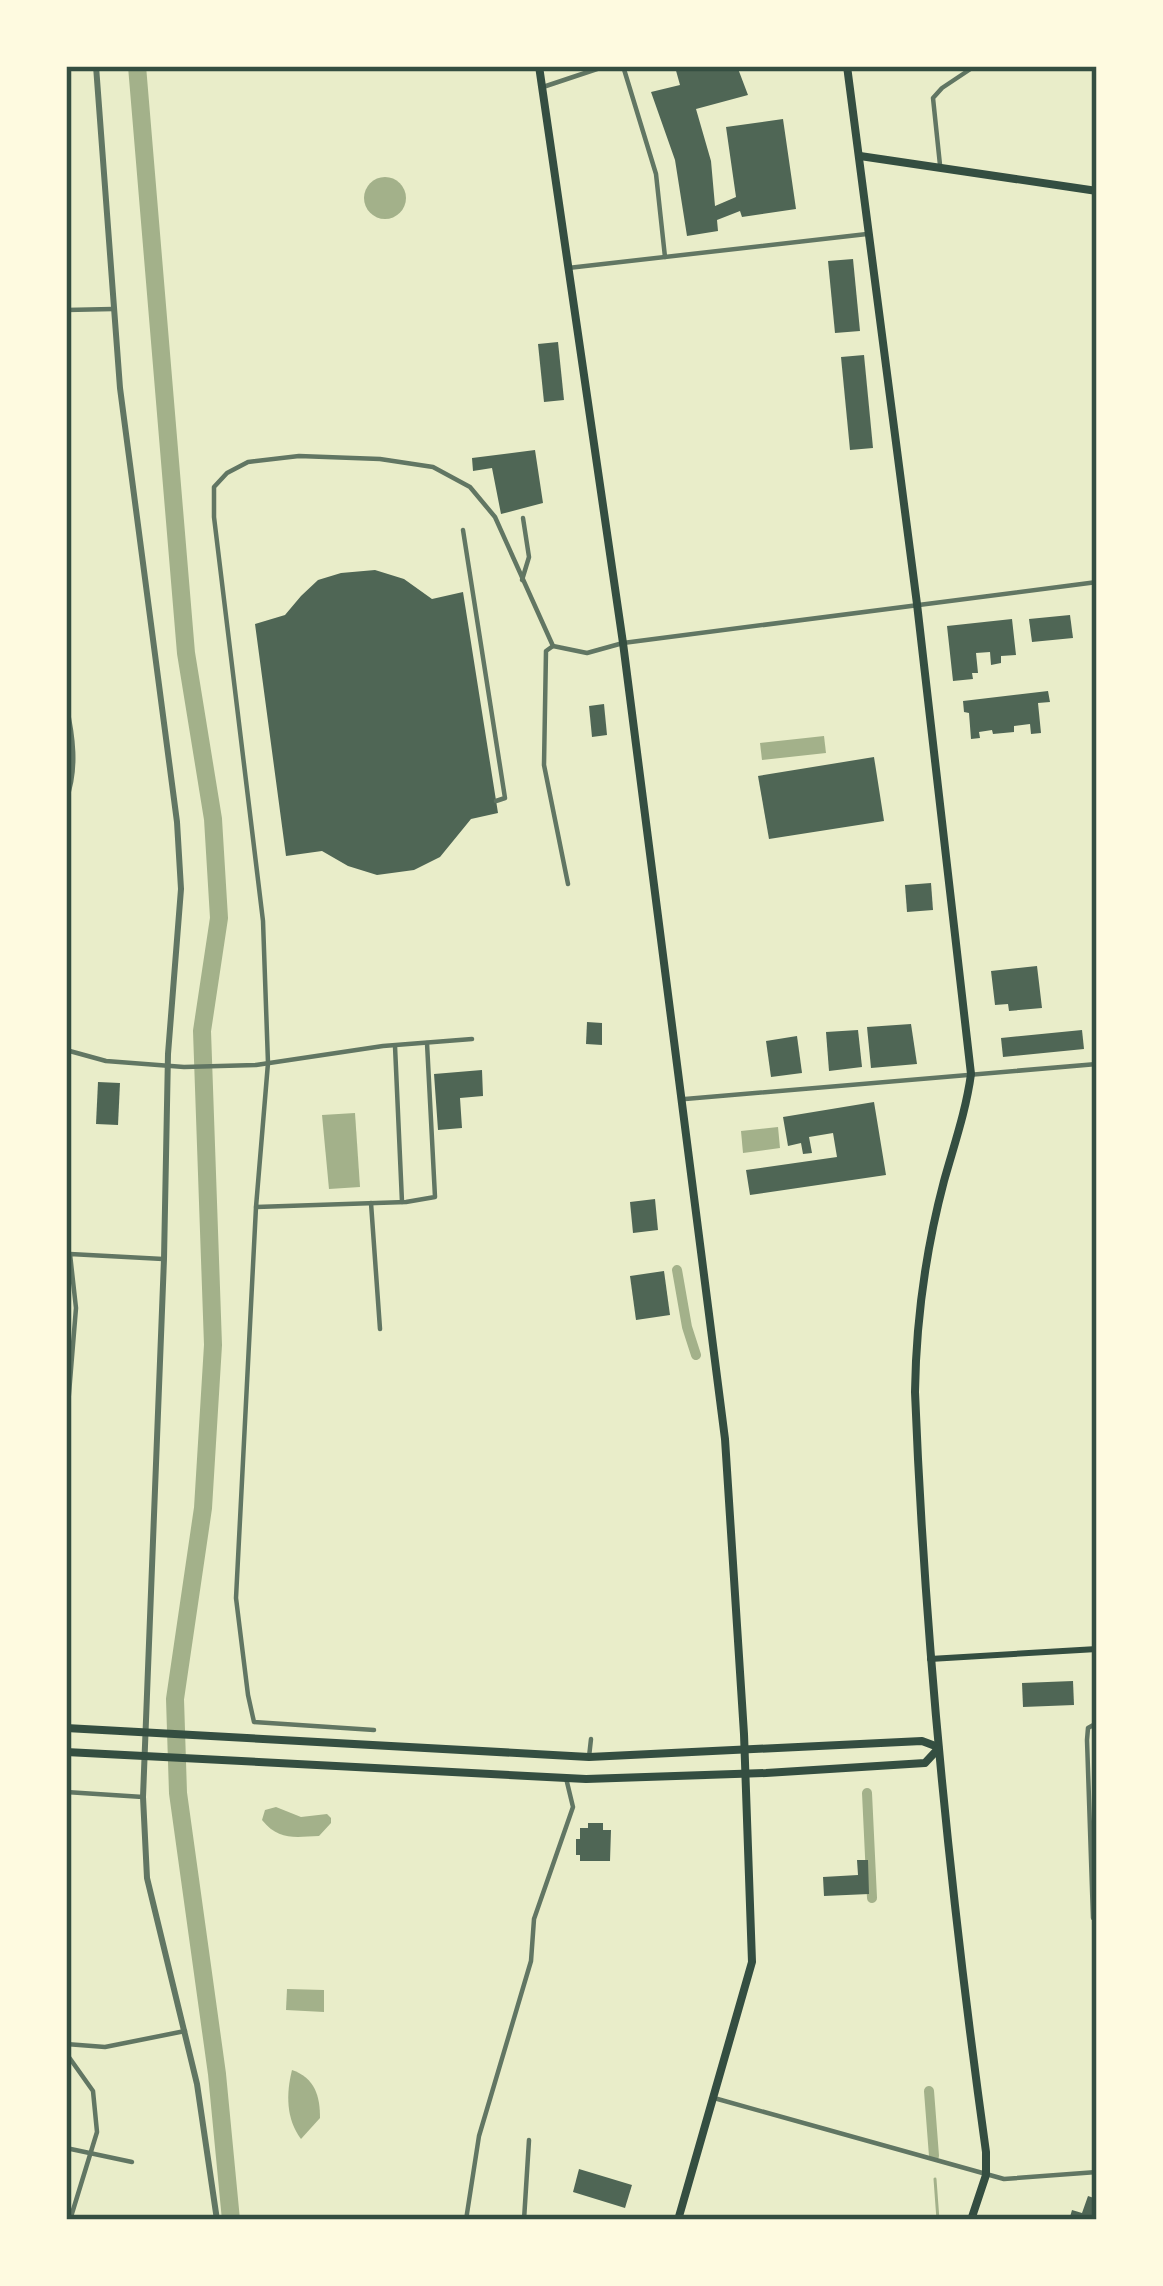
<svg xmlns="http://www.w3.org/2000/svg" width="1163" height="2286" font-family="'Crimson Pro',serif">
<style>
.water{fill:#a3b18a}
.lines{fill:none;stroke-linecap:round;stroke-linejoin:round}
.stream{stroke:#a3b18a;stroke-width:3}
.canal{stroke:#a3b18a;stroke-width:10}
.river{stroke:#a3b18a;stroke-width:18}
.building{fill:#4f6655}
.minor{stroke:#617663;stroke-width:4.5}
.tertiary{stroke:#617663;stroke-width:6}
.secondary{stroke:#344e41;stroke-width:6}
.primary{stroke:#344e41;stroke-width:8}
.neatline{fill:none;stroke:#344e41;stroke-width:4.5}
</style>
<rect width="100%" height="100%" fill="#e9edc9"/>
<g class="water">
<circle cx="385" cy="198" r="21"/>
<path d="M824,736L826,753L762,760L760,743Z"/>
<path d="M355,1113L360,1187L329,1189L322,1115Z"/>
<path d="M778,1127L780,1148L743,1153L741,1131Z"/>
<path d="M276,1807L301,1817L327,1814L331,1818V1823L319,1836C295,1837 279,1841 262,1820L265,1810Z"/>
<path d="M287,1989L324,1990V2012L286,2010Z"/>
<path d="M292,2070C315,2078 320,2096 320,2118L301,2139C286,2119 286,2094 292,2070Z"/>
</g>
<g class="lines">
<path class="stream" d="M935,2179L938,2220"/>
<g class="canal">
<path d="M677,1270L687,1327L696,1355"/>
<path d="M867,1793L872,1898"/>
<path d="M929,2091L934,2156"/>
</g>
<path class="river" d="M137,66L186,653L213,819L219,918L202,1031L213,1345L203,1508L175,1699L178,1793L217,2074L231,2220"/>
</g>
<g class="building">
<path d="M737,66L748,95L696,109L711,161L715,206L736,197L726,127L783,119L796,209L742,217L740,211L717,220L718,231L687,236L675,160L651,92L680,85L675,67Z"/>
<path d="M853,259L860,331L835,333L828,261Z"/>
<path d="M558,342L564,400L544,402L538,344Z"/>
<path d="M864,355L873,448L850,450L841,357Z"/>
<path d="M535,450L543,503L501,514L492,468L473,471L472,458Z"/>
<path d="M375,570L404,579L432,599L463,592L498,813L471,819L440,857L414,870L377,875L348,866L322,851L286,856L255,624L285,615L301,596L318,580L341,573Z"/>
<path d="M1070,615L1073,638L1032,642L1029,619Z"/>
<path d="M1012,619L1016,655L1001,656V663L991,665L990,652L976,653L978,673H972L973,679L953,681L947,626Z"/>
<path d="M1048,691L1050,702L1038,703L1041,733L1031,734L1030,724L1014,726V732L993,734L992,730L979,732L980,738L971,739L969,713L964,712L963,701Z"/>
<path d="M604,704L607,735L592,737L589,706Z"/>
<path d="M874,757L884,821L769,839L758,776Z"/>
<path d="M931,883L933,910L907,912L905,885Z"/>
<path d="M1037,966L1042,1008L1009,1011L1008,1004L995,1005L991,971Z"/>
<path d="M587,1022L602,1023V1045L586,1044Z"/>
<path d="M911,1024L917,1064L871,1068L867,1027Z"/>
<path d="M858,1030L862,1067L829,1071L826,1032Z"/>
<path d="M1082,1030L1084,1049L1003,1057L1001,1038Z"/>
<path d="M797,1036L802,1073L771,1077L766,1041Z"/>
<path d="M482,1070L483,1096L460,1098L462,1128L438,1130L434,1074Z"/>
<path d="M98,1082L120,1083L118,1125L96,1124Z"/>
<path d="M874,1102L886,1175L750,1195L746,1170L837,1157L833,1133L809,1137L812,1153L803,1154L801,1143L788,1146L783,1117Z"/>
<path d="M655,1199L658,1230L633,1233L630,1202Z"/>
<path d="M664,1271L670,1315L636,1320L630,1276Z"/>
<path d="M1073,1681L1074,1705L1023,1707L1022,1683Z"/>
<path d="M588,1823H603V1830H611L610,1861H580V1855H576V1839H580V1828H588Z"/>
<path d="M857,1860H868L869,1894L824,1896L823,1877L858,1875Z"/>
<path d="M579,2169L632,2185L625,2208L573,2192Z"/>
<path d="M1088,2196L1097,2199V2220H1069L1072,2210L1082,2213Z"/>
</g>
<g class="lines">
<g class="minor">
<path d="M623,66L656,174L665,257"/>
<path d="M543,87L606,66"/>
<path d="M940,165L933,98L942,88L975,66"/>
<path d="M568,268L867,234"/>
<path d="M66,310L113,309"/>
<path d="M463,530L505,798L496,801"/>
<path d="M522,580L529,557L523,518"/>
<path d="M553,646L546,651L544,765L568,884"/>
<path d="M66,704C73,735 78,769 66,800"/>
<path d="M427,1043L435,1197L406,1202L256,1207L268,1063L263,921L214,517V487L227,473L248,462L299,456L380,459L433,467L470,487L495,517L553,646L587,653L623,643L1097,582"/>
<path d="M395,1046L402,1202"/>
<path d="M66,1050L106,1061L184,1067L256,1065L383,1046L472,1039"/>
<path d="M685,1099L1097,1064"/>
<path d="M371,1203L380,1329"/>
<path d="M256,1207L236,1598L248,1695L254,1722L374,1730"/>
<path d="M66,1430L76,1308L70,1254L163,1259"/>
<path d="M589,1757L591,1739"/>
<path d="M66,1792L143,1797"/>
<path d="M1093,1918L1087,1740L1088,1728L1097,1723"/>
<path d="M66,2044L105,2047L185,2031"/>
<path d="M66,2053L93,2091L97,2132L70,2220"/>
<path d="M714,2098L1004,2179L1097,2172"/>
<path d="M66,2148L132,2162"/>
<path d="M466,2220L479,2136L531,1961L534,1919L573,1807L566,1778"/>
<path d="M524,2220L529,2140"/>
</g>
<path class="tertiary" d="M96,66L120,388L177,822L181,889L168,1054L164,1259L143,1797L147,1878L197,2084L217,2220"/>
<path class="secondary" d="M930,1659L1097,1649"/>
<g class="primary">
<path d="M539,66L623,643L725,1439L744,1734L752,1962L678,2220"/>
<path d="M847,66L917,604L971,1074C966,1111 954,1145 944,1181C926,1249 916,1322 915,1392C925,1647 951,1900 986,2152V2175L971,2220"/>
<path d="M860,156L1097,191"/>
<path d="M66,1728L589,1757L922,1741L938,1747"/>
<path d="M66,1752L586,1779L766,1773L925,1763L938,1749"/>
</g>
</g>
<rect width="1163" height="2286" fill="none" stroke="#fefae0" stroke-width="138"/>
<rect x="69" y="69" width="1025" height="2148" class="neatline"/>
</svg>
